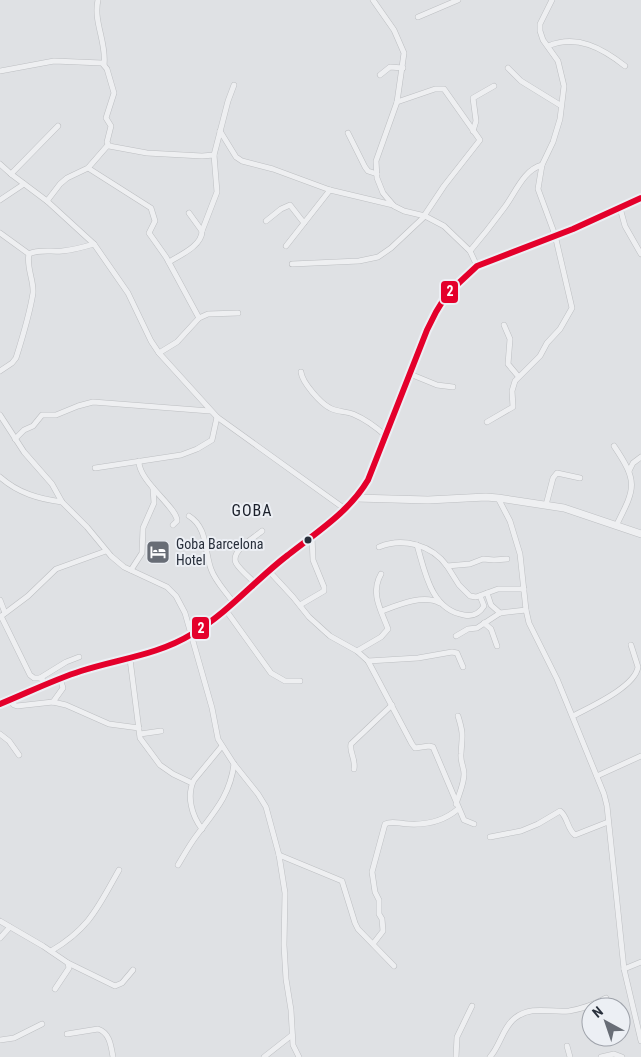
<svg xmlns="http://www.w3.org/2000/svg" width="641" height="1057" font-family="'Roboto Condensed',sans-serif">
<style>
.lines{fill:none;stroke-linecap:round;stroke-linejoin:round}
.minor-casing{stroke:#bdbfc2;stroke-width:6}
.tertiary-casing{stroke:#bdbfc2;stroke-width:8}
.minor{stroke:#eeeff1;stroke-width:5}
.tertiary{stroke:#eeeff1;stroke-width:7}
.bus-1-casing{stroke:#eceff4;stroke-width:10}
.bus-1{stroke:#e4002b;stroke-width:6}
.bus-dot{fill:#282f3b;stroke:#eceff4;stroke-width:2}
.labels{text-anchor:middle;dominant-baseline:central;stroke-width:4;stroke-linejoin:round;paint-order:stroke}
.poi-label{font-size:14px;fill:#282f3b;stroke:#eceff4;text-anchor:start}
.quarter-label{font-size:16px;letter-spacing:1px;fill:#1b202b;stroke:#eceff4}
.line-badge{stroke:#eceff4;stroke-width:2}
.badge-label{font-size:14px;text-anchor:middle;font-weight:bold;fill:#fff}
</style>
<rect width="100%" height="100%" fill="#dfe1e4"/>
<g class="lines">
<g class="minor-casing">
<g id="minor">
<path d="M98,0C93,22 107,43 104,65"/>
<path d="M373,0L394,30L404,53L397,102L376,161L377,178L383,193L394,206L404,211L425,216L444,226L470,251L477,266"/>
<path d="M418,17L458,0"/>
<path d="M548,46C577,34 602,48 625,66"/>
<path d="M508,68L521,81L560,105"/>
<path d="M0,71L54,61L102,63L107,69L114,93L106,118L111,126L107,142L109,146L147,153L202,156L214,155"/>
<path d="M380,75L390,67L403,68"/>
<path d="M397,102L435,89H444L480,140L444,186L424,216"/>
<path d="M220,131L236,157L242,161L273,169L330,190L393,205"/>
<path d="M473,131L476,121L473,98L494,86"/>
<path d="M348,133L365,167L368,171L377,174"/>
<path d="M0,164L11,174L47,201L94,244L128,293L151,341L159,353L217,417L345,509"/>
<path d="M88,168L151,208L155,221L149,233L166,257L199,318"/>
<path d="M11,174L58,126"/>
<path d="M0,200L24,184"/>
<path d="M47,201L60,184L67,178L88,168L108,145"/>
<path d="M620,208L625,226L641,254"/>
<path d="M266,221L281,209L290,205L304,223"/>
<path d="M202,231L217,192L214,155L228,101L234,85"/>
<path d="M0,233L29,254"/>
<path d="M286,246L330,190"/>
<path d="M470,251C482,237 493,223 504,208C515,194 523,170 542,165"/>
<path d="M169,262C180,255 202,246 202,231L189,213"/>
<path d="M292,264L359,261L378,257L391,248L425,216"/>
<path d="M504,325L510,339L508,364L518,376"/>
<path d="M159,353L177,342L199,318L208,314L238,313"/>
<path d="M0,371L12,363L16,358C22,339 30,312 33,293C34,280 26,267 29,254C38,249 52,252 62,251C73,250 84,247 94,244"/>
<path d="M301,372C302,382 320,403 330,408C337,412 345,411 353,414C365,419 376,427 386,436"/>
<path d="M410,374L437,385L453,387"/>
<path d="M0,415L24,452L52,484L62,502L87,527L111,556L124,567L167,587L176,596L185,613L212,708L218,739L234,764L258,794L266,807L279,855L285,893L284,945L286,979L291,1010L293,1045L299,1057"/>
<path d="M487,422L513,407L512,391L515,381L540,356L547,343L560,329L572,308L555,235L538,189L542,165L553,142L560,119L564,86L558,61L543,40L540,31V24L552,0"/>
<path d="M15,439L24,430L33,426L42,415H56L78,406L93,402L210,411"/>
<path d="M614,446C639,483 635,488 616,526"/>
<path d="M139,461C138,481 178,508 177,521L173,525"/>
<path d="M95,468L181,455L197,449L212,440L217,417"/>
<path d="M629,471L633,463L641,457"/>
<path d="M0,477C18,493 39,499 62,502"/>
<path d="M498,498L510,521L520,554L526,610L529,623L557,679L604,794L607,806L624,969L641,1041"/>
<path d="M546,505L553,478L557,473L580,478"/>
<path d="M189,516C208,528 204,550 211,569C215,581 226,592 233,602"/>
<path d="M417,545C425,572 431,610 464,615C473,617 479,614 484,606L480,596"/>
<path d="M379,547C403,537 432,545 447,566L470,564L483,559L494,560L507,559"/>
<path d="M447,566L459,585L470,596L476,597L498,589H524"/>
<path d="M131,570L142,553L143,528L154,503L153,488"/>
<path d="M269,571L293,597L309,617L330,636L357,651L368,661L412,744L415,748L429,746L433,747L464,820L474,824"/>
<path d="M255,583C249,577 240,570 236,563C230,551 254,538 262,531"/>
<path d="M487,593L491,605L500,613"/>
<path d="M0,600L5,613"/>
<path d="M300,605L324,591V587L313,560L312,537"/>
<path d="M225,609L271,673L285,681H300"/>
<path d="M382,611C398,605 423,594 440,603"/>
<path d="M1,616L30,675L34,678H42L44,685"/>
<path d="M0,617L28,596L56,569L106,551"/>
<path d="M484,623L491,629L497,646"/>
<path d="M456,636L468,629L477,628L500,613L526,610"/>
<path d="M357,651L381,637L388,629C381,610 370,593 381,574"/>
<path d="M130,659L140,738L160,765L173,774L192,783"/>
<path d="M368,661L418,658L452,652L457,653L463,667"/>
<path d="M40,678L66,662L79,657"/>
<path d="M9,700L14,705L17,706L53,702L66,705L109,724L139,728"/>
<path d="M53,702L63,688L60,678"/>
<path d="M573,716C590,707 635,687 638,667L631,645"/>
<path d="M0,734L9,741L19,755"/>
<path d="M140,734L161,731"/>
<path d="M354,769C356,759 349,752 351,744L392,705"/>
<path d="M597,776L641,756"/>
<path d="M456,804C459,794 464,784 464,774C464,767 460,761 461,754C462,736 464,735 458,716"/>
<path d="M202,829C192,816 186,796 194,780L222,746"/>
<path d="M490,837L521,831L538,824L560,811C568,817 567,829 575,835L608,822"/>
<path d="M279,855L342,881L355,923L358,929L394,966"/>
<path d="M178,865C184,855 190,844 197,835C215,811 230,795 234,764"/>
<path d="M0,921L43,946L68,963L69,968L55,989"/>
<path d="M0,938L10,927"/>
<path d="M373,944L383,931L382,919L379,914V900L375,892L372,872L385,824C392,820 400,824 409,824C428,825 444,821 458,809"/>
<path d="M51,951C90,928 98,907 119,870"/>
<path d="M68,963L115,986L122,983L133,970"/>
<path d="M624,969L641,962"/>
<path d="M67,1034L98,1029C110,1033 111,1046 113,1057"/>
<path d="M0,1040L14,1038L42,1024"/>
<path d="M567,1046L570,1057"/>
<path d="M264,1057L292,1035"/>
<path d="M456,1057L457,1037L472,1006"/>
<path d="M490,1057C500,1046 503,1027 515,1018C532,1005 550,1013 569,1011C581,1009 595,1004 606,998"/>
<path d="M601,1057L614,1054L622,1057"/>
</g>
</g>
<g class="tertiary-casing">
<g id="tertiary">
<path d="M356,498L428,500L486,497L498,498L564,508L641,534"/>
<path d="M0,704C27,693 53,680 81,671C118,659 158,655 192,634C228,613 255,580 288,555C317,532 349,512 368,480L427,330L436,312L447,294L477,266L573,229L641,198"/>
</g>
</g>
<use href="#minor" class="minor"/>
<use href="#tertiary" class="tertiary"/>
<g class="bus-1-casing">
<path id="bus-1" d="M0,704C27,693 53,680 81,671C118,659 158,655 192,634C228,613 255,580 288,555C317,532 349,512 368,480L427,330L436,312L447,294L477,266L573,229L641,198"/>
</g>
<use href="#bus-1" class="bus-1"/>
</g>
<defs>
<g id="hotel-square" transform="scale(1.25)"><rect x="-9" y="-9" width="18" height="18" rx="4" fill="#686d76" stroke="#eceff4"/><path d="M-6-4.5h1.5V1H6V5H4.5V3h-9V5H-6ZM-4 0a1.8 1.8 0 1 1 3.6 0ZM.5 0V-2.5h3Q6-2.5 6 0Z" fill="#fff"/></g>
</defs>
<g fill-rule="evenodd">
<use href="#hotel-square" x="158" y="552"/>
</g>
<circle class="bus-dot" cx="308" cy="540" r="4.5"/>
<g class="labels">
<g class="poi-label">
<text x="176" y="544">Goba Barcelona<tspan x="176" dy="16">Hotel</tspan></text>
</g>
<g class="quarter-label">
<text x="252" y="510">GOBA</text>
</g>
</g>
<g class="line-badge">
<rect x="440" y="280" width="19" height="24" rx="5" fill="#e4002b"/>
<rect x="191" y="616" width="19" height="24" rx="5" fill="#e4002b"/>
</g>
<g class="badge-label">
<text x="450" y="296">2</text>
<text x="201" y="633">2</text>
</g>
<g transform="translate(606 1022) rotate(320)"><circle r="24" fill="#eceff4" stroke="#9ea2aa"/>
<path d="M0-4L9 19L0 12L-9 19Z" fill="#686d76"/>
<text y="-8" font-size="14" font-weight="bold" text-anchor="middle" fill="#282f3b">N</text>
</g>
</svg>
